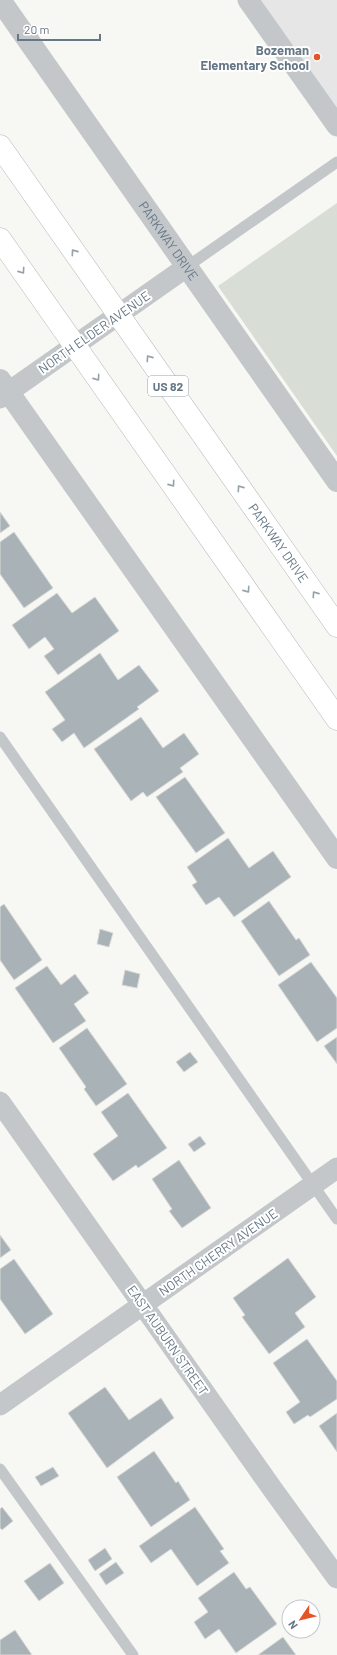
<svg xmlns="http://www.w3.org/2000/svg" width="337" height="1655" font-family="Barlow,sans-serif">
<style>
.built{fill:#e5e6e5}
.green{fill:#d8ded5}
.building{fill:#a9b2b7;stroke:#d9d9d6}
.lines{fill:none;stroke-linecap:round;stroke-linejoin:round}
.trunk-casing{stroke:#b6b9bc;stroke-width:23}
.service{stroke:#c3c7ca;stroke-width:11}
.minor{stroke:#c3c7ca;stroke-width:21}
.tertiary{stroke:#c3c7ca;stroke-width:22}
.trunk{stroke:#fff;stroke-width:22}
.oneway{stroke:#94a0aa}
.poi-dot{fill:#e55426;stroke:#fff;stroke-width:1.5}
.labels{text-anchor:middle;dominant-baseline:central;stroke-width:4;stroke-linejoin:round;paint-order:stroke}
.shield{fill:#fff;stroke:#94a0aa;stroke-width:1}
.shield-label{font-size:12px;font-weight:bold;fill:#667785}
.poi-label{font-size:13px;font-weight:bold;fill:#667785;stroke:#fff;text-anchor:end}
.street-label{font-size:13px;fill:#667785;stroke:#fff}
</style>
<rect width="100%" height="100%" fill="#f7f7f4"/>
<path class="built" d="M257,0H337V115Z"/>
<path class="green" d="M337,203V456L218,286Z"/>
<g class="building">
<path d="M0,512L10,526L0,533Z"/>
<path d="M14,532L53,588L24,608L0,574V542Z"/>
<path d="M57,593L72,613L95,597L119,631L58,675L44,656L54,649L45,637L29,649L12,625Z"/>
<path d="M100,653L118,680L139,665L159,691L137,707L139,709L84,748L74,733L62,742L52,729L65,720L45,692Z"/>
<path d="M141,717L163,748L184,733L199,754L180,768L183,772L147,797L143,792L131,801L94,749Z"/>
<path d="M185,777L225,833L196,853L156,797Z"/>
<path d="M228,838L249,868L273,851L291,877L234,917L219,897L206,905L192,885L197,882L187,867Z"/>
<path d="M269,901L296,940L299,938L310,955L279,976L241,921Z"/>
<path d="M4,904L42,960L14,980L0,960V907Z"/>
<path d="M100,929L113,933L109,947L97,944Z"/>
<path d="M311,962L337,998V1028L317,1042L278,985Z"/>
<path d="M47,966L61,985L75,974L89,993L74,1004L86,1021L53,1043L15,988Z"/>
<path d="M125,970L140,974L137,988L122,985Z"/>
<path d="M87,1028L127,1084L96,1106L84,1089L86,1087L59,1048Z"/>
<path d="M337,1037V1064L324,1046Z"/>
<path d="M190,1052L198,1062L184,1072L176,1062Z"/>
<path d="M128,1093L167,1148L138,1168L136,1165L113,1181L93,1154L118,1136L101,1112Z"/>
<path d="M200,1136L206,1144L194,1152L188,1144Z"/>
<path d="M179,1160L211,1208L182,1228L169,1211L172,1209L152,1179Z"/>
<path d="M0,1235L11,1250L0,1258Z"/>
<path d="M288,1258L316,1297L295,1313L305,1327L269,1354L242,1317L245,1315L233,1298Z"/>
<path d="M14,1259L53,1314L25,1334L0,1299V1269Z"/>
<path d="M307,1339L337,1381V1399L310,1417L308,1415L294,1424L286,1412L300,1402L273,1363Z"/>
<path d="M105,1387L129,1420L161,1398L174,1418L107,1468L68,1413Z"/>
<path d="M337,1413V1452L319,1426Z"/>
<path d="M154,1451L176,1483L178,1481L190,1500L151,1527L117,1477Z"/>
<path d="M53,1467L59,1476L41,1486L35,1477Z"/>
<path d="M2,1507L13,1521L2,1530L0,1528V1509Z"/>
<path d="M195,1507L224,1549L220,1551L229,1563L197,1586L171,1549L151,1563L139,1546Z"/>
<path d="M105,1548L112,1559L95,1571L88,1560Z"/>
<path d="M116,1562L124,1573L106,1585L99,1574Z"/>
<path d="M50,1563L64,1583L39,1601L24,1581Z"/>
<path d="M234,1572L246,1589L250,1587L277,1624L236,1653L219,1629L205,1639L194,1622L208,1612L198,1598Z"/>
<path d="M15,1630L32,1655H0V1640Z"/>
<path d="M283,1637L296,1655H258Z"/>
</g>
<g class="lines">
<g class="trunk-casing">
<g id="trunk">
<path id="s2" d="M0,146L337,626"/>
<path d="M0,239L337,719"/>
</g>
</g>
<g class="service">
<path d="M188,266L337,162"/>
<path d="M0,737L337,1219"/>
<path d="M0,1469L133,1655"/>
</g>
<g class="minor">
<path d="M248,0L337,126"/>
<path d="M0,398L188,266"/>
<path d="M0,1102L271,1487L337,1578"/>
<path d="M0,1405L337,1168"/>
</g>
<g class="tertiary">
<path id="s1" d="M0,0L337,481"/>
<path d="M0,380L337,858"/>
</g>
<use href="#trunk" class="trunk"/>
</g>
<defs><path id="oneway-chevron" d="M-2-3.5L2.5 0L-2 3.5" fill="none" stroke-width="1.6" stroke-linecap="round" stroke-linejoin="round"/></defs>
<g class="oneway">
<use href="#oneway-chevron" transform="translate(74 252) rotate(-125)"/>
<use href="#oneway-chevron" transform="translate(22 271) rotate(55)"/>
<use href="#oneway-chevron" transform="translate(149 358) rotate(-125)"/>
<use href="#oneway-chevron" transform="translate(97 378) rotate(55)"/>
<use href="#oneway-chevron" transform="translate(172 484) rotate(55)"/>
<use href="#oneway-chevron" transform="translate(240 488) rotate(-125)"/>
<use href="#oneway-chevron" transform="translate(247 590) rotate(55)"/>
<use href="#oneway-chevron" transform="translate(315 594) rotate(-125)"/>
</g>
<circle class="poi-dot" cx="317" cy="57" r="4"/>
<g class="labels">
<rect class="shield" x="148" y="376" width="40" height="20" rx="3"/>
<g class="shield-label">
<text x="168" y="386">US 82</text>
</g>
<g class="poi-label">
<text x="309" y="50">Bozeman<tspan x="309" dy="15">Elementary School</tspan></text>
</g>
<g class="street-label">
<text stroke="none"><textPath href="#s1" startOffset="294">PARKWAY DRIVE</textPath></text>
<text transform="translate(94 332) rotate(-35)">NORTH ELDER AVENUE</text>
<text stroke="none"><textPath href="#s2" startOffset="485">PARKWAY DRIVE</textPath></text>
<text transform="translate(218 1252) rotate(-35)">NORTH CHERRY AVENUE</text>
<text transform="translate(168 1340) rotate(55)">EAST AUBURN STREET</text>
</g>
</g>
<g transform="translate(301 1619) rotate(235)"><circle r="19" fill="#ffffff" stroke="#c2c9ce"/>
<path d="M0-3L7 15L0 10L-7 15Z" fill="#e55426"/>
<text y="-6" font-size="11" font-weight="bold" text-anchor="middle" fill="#667785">N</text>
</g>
<path d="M18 34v6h82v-6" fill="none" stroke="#667785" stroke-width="2"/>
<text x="24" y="34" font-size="12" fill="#667785" stroke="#ffffff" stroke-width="3" paint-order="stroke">20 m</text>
</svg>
